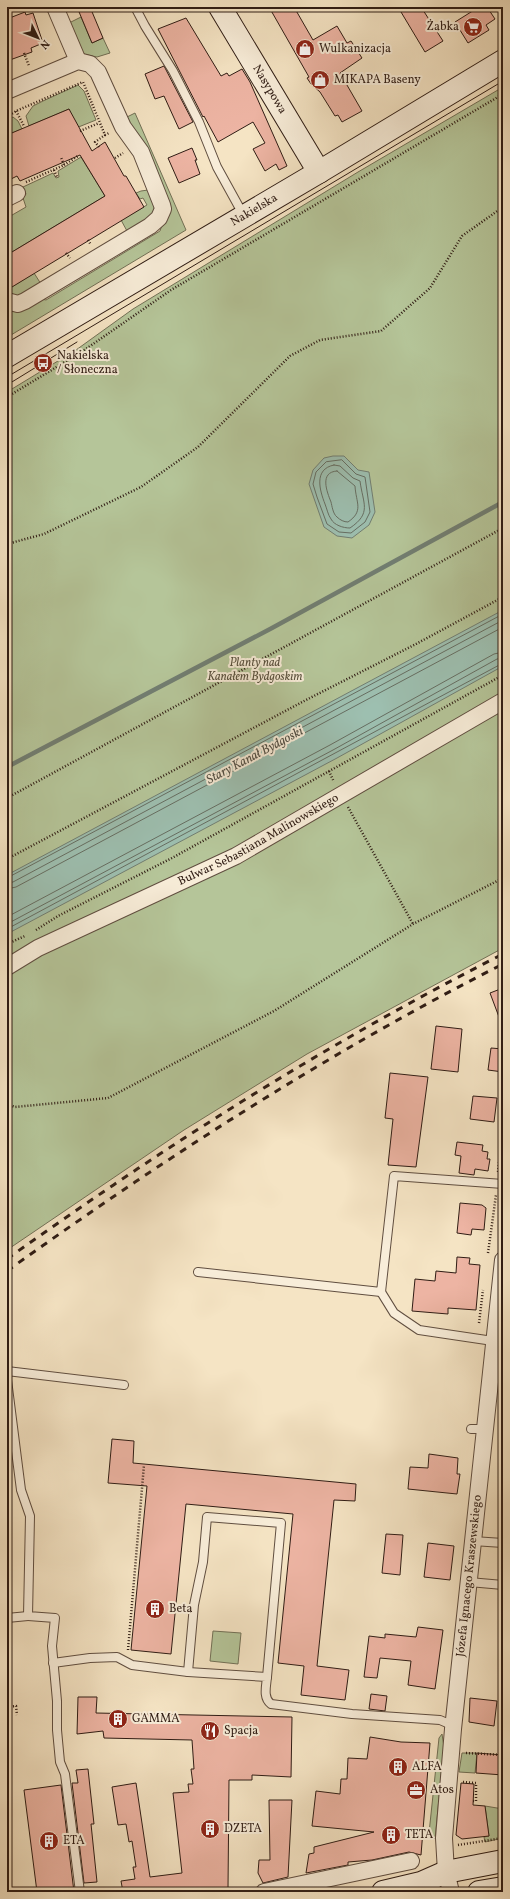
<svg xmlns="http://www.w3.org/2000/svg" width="510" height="1899" font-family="Vollkorn,serif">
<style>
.green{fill:#b5c599;stroke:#727056}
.water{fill:#9dbfb0;stroke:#717e72}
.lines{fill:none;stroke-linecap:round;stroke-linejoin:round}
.shore{stroke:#666e62;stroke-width:1}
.stream{stroke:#717e72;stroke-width:4.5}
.building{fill:#edb4a3;stroke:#2f1c14}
.lane-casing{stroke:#604e40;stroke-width:10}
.street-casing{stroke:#604e40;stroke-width:18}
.secondary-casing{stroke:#2f1c14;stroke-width:24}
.path{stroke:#2f1c14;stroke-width:2.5;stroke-dasharray:1 2;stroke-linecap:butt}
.lane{stroke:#f8edd9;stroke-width:8}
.street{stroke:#f8edd9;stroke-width:16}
.secondary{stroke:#f8edd9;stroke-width:22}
.tram{stroke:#2f1c14;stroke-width:1}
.rail{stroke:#2f1c14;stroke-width:3;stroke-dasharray:7 7;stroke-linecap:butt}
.labels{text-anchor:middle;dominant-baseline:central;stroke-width:4;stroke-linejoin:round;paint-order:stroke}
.poi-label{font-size:12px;fill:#2f1c14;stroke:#f8edd9;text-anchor:start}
.street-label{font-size:12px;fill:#2f1c14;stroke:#f8edd9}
.park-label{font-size:12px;font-style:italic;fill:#574f3c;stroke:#f8edd9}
.water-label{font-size:13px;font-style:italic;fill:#504d43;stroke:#f8edd9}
</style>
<rect width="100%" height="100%" fill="#f5e4c4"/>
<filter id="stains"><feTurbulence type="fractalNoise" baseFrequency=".005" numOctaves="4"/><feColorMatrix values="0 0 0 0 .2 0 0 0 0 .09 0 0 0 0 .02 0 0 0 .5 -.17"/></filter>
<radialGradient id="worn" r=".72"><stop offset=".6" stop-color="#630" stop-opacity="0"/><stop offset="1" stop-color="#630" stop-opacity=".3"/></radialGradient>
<g class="green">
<path d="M81,17L92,43L103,38L110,53L97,57L83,54L69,23Z"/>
<path d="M78,85L84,91L96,120L76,128L69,109L29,126L26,116L33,106L43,101Z"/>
<path d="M503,87V948L307,1054L184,1130L7,1250V392L76,350L133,309L358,172Z"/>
<path d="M135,113L186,230L11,335L7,327V306L37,298L46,300L160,231L166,214L125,118Z"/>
<path d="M13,117L18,121L22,129L7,135V120Z"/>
<path d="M81,157L105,196L7,255V218L26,207L23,198L26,194L23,187L53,173L56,178L59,177L58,171Z"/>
<path d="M148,190C150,195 153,200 154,205C157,217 136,226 127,231L121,220L147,205L143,198L140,199L136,193L141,191Z"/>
<path d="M34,273L41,284L20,297L8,293L7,283L10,288Z"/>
<path d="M213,1631L241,1633L238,1664L210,1661Z"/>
<path d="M442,1734L444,1747L435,1839L429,1833L439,1738Z"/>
<path d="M462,1753H477L475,1773L459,1772Z"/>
<path d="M485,1806L503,1809V1838L485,1842L484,1837L489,1836Z"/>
</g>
<g class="water">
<path d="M333,456H344L358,470L369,472L375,512L369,525L352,538L337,536L324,527L309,484L313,470L324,458Z"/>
<path d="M503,610V666L337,758L7,934V875Z"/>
</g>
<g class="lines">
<g class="shore">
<path d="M342,460L356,474L365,477L370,512L365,522L351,533L339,532L327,524L317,497L313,484L316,472L326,462Z"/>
<path d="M334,465L340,466L353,478L360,481C363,504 372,513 350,528C343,528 334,525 331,519C328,515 327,509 325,504C320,491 313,469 334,465Z"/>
<path d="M337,471L355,486C356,503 364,511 348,522C344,522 340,520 337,517C333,514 332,506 331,502C327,492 319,472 337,471Z"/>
<path d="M7,878L503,614"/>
<path d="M7,883L13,882L503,620"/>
<path d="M7,889L16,887L503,627"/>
<path d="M7,917L330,745L494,654L503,652"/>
<path d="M7,924L333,750L497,659L503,658"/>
<path d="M7,929L503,663"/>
</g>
<path class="stream" d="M7,767L272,628L503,502"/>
</g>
<g class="building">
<path d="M77,7H90L103,38L92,43Z"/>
<path d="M269,7H294L313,40L337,26L347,43L351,41L362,58L340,73L362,111L342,122L338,115L335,116L320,92L311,84L307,78L309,77Z"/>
<path d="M398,7H421L443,41L425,52Z"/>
<path d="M479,7H487L495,19L486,25L489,30L468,43L455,22Z"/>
<path d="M25,12L26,15L33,13L43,43L31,48L32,52L7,61V19Z"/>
<path d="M186,18L221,76L227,73L229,76L242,69L250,82L287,166L279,170L276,164L265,171L253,149L265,143L253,122L218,142L204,116L203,117L158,29Z"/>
<path d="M164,66L193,122L179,129L164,96L155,99L145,74Z"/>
<path d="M69,109L92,151L105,142L124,176H126L144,207L7,290V255L105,196L80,155L20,181L17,176L7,181V135Z"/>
<path d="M192,148L197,160H195L200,174L179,183L168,158Z"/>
<path d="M503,988V1025H502L490,993Z"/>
<path d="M436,1026L462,1029L458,1072L431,1069Z"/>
<path d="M491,1048L503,1049V1072L488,1070Z"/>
<path d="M390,1073L428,1077L416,1167L388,1165L393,1119L385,1118Z"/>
<path d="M473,1096L497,1098L494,1122L470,1119Z"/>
<path d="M457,1142L483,1145L482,1151L488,1152L487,1159H490L488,1171L475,1169L474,1175L459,1173L461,1156L455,1155Z"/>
<path d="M460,1203L482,1205L486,1208L484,1230L472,1229L471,1235L457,1233Z"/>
<path d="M457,1257L470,1258L469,1264L480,1265L476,1310L448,1308V1314L412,1311L415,1279L435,1281L436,1271L456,1273Z"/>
<path d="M112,1439L134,1441L133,1463L356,1484L355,1501L334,1500L317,1666L349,1670L345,1700L301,1695L304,1666L278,1663L293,1514L186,1504L171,1654L131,1650L147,1486L108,1483Z"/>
<path d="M429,1454L458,1458L457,1474H460L457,1494L408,1489L410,1467L428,1468Z"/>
<path d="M386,1534L403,1535L400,1575L382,1573Z"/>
<path d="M428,1543L454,1546L450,1580L424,1577Z"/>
<path d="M418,1627L443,1630L435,1689L408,1685L411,1661L380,1658L377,1678L364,1677L369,1636L385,1638V1634L416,1637Z"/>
<path d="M371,1694L387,1696L385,1711L369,1709Z"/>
<path d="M78,1697H97L96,1713L292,1717L291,1777L252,1775V1780H229L228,1888L209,1892H123L121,1881L135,1879L133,1867H136L132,1841L129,1842L126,1824L118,1825L112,1787L136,1783L150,1877L182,1873L173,1793L189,1792L188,1784H193L191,1769H194L192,1740L104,1738L103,1731L77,1734Z"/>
<path d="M470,1698L497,1701L494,1726L469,1722Z"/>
<path d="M370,1737L401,1742L430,1743L421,1855L409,1852L372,1860L348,1862V1865L306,1873L309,1854L314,1853V1847L374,1832L312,1826L316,1791L340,1794L341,1779H347L348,1758L367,1759Z"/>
<path d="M477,1753L503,1755V1775L476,1773Z"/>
<path d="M88,1769L94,1824H91L97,1882L84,1883L72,1783H78L76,1770Z"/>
<path d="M461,1783L474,1784L473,1805L485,1806L489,1836L462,1839L456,1835Z"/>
<path d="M61,1785L74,1892H37L24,1790Z"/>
<path d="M269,1800H292L288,1877L263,1883L258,1873L259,1860H270Z"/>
</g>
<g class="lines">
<g class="lane-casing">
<g id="lane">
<path d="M135,7L145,26L173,71L199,122L217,167L244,216"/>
<path d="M198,1272L381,1292L394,1176L503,1184"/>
<path d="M381,1292L394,1313L419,1330L493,1341"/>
<path d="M7,1371L124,1385"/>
<path d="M7,1380L21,1490L30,1516L28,1616L55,1618L52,1646L57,1701V1730L60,1762L65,1774L80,1892"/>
<path d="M471,1429H485"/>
<path d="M473,1541L503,1543"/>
<path d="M469,1582L503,1585"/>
<path d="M7,1618L28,1616"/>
<path d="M53,1663L90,1658L117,1657L132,1665L188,1672L267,1677C266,1687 263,1698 271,1704L352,1714L440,1720L447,1723L453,1729"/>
<path d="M188,1672L194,1605L203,1562L207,1517L281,1523L267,1677"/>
</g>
</g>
<g class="street-casing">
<g id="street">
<path d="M55,7L78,61"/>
<path d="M7,91L78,61L90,64L98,72L123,127L141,152L162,205L163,209L159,218L150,226L25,301L18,304L7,301"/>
<path d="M7,198L17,193"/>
<path id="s1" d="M7,967L38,948L236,856L503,701"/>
<path d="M264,1892L411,1861"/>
<path id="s2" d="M451,1892L446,1872L444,1838L453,1729L503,1260"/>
</g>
</g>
<g class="secondary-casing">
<g id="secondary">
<path id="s3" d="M220,7L319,172"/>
<path id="s4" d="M7,356L319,172L503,61"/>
<path d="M383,1892L421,1883L446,1872L503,1861"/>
<path d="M479,1892L503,1888"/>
</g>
</g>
<g class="path">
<path d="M24,53L29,66"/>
<path d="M7,65L11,73"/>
<path d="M16,111L24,126"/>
<path d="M7,117L16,111L83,82L105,135L109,133"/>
<path d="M80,131L99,123"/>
<path d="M99,147L95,142L105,135"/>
<path d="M115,158L123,153"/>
<path d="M64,165L78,156"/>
<path d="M54,170L57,177"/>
<path d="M26,182L64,165L61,157"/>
<path d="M88,240L91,245"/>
<path d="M66,253L70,258"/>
<path d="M7,397L83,351L171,290L503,94"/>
<path d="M7,544L44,534L141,487L198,447L290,356L320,340L381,331L430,288L462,236L503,207"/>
<path d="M329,771L334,782"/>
<path d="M7,798L503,528"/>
<path d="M348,807L413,924"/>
<path d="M7,859L306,700L416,644L503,597"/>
<path d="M36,930L58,916L172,858L503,675"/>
<path d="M7,944L25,936"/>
<path d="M7,1104L15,1107L108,1098L274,1011L413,924L503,878"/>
<path d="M498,1172L503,1125"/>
<path d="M488,1253L496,1195"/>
<path d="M479,1323L483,1290"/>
<path d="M128,1650L144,1465"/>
<path d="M7,1707L16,1706L17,1715"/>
<path d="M466,1753L503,1755"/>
<path d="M463,1782L476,1783V1801H473"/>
<path d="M458,1845L503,1838"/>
</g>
<use href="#lane" class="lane"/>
<use href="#street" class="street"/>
<use href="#secondary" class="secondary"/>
<g class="tram">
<path d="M7,377L503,81"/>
<path d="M7,385L77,342"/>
</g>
<g class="rail">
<path d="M7,1259C165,1146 329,1042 503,954"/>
<path d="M7,1271C165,1158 329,1052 503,964"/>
</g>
</g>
<defs>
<g id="supermarket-disc" transform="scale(1)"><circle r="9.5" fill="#8f2418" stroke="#f8edd9"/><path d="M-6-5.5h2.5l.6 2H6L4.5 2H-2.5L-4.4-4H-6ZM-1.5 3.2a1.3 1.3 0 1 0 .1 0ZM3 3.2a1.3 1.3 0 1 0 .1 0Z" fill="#fff"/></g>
<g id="shop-disc" transform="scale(1)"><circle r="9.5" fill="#8f2418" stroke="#f8edd9"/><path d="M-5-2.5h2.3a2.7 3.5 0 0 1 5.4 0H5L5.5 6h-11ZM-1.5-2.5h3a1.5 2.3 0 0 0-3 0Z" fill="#fff"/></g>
<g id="bus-disc" transform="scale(1)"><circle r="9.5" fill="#8f2418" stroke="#f8edd9"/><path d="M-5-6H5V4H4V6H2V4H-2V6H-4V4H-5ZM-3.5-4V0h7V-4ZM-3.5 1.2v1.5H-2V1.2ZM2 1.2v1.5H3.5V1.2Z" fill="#fff"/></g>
<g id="building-disc" transform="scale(1)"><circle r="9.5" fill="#8f2418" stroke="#f8edd9"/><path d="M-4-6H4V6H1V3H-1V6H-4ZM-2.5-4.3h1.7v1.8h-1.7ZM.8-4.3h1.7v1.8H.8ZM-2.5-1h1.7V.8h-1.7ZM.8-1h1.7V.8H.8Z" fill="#fff"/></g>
<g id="restaurant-disc" transform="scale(1)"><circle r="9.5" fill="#8f2418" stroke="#f8edd9"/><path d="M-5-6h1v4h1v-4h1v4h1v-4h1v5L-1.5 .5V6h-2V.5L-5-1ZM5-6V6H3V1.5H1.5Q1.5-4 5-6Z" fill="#fff"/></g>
<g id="office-disc" transform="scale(1)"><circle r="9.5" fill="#8f2418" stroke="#f8edd9"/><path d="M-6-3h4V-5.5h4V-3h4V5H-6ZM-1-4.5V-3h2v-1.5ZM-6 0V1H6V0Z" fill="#fff"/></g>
</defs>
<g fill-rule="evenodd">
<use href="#supermarket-disc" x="473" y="27"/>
<use href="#shop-disc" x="305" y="49"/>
<use href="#shop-disc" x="320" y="80"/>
<use href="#bus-disc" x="43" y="363"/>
<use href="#building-disc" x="155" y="1609"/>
<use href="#building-disc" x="118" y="1719"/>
<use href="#restaurant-disc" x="210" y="1731"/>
<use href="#building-disc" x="398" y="1767"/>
<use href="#office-disc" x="416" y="1790"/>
<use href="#building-disc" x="210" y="1829"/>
<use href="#building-disc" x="391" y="1835"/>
<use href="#building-disc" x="49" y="1841"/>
</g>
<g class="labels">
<g class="poi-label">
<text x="459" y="27" text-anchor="end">Żabka</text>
<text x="319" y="49">Wulkanizacja</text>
<text x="334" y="80">MIKAPA Baseny</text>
<text x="57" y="356">Nakielska<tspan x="57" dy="14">/ Słoneczna</tspan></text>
<text x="169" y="1609">Beta</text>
<text x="132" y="1719">GAMMA</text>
<text x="224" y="1731">Spacja</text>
<text x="412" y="1767">ALFA</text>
<text x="430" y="1790">Atos</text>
<text x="224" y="1829">DZETA</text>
<text x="405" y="1835">TETA</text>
<text x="63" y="1841">ETA</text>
</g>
<g class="street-label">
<text stroke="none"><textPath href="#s3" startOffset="96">Nasypowa</textPath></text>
<text stroke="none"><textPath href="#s4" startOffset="287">Nakielska</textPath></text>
<text stroke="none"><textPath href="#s1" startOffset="282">Bulwar Sebastiana Malinowskiego</textPath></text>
<text stroke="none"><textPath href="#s2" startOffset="318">Józefa Ignacego Kraszewskiego</textPath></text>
</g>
<g class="park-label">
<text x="255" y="663">Planty nad<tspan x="255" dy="14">Kanałem Bydgoskim</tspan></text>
</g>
<g class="water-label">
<text transform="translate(255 756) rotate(-28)">Stary Kanał Bydgoski</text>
</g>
</g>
<rect width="510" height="1899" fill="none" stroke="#f5e4c4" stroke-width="24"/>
<rect x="8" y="8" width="494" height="1883" fill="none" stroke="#2f1c14" stroke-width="2"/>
<rect x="12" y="12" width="486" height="1875" fill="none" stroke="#2f1c14"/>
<g transform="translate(38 38) rotate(133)" stroke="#f8edd9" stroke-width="3" paint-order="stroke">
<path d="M0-3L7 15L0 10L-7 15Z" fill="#2f1c14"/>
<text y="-6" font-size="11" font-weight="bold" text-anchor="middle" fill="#2f1c14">N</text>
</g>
<rect width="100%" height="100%" filter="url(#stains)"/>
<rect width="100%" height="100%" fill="url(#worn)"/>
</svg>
